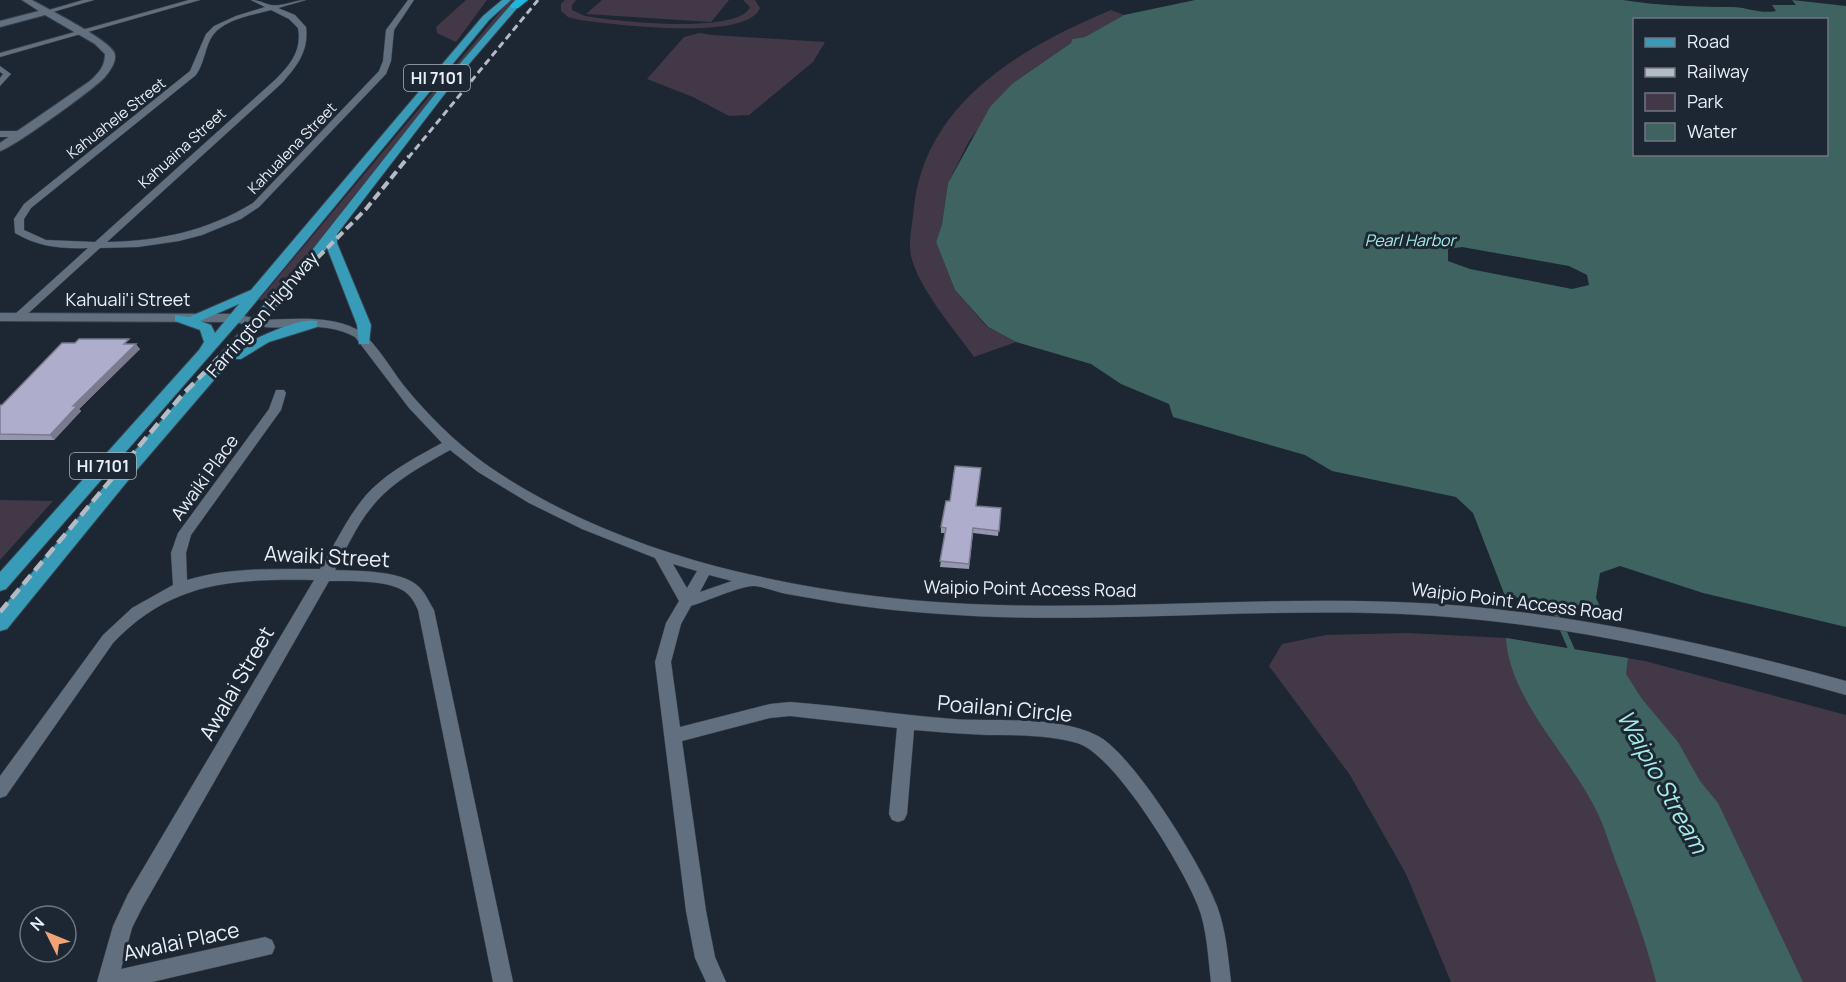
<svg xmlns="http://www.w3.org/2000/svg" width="1846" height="982" font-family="Manrope,sans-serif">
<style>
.green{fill:#433848}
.water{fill:#3e6360;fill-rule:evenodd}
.pier{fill:#1c2733}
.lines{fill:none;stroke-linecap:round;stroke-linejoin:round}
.stream-far1{stroke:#3e6360;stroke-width:4.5}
.stream{stroke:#3e6360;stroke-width:6}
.minor-casing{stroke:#38414c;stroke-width:1}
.tertiary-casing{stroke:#38414c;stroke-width:2}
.primary-casing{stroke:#38414c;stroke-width:2}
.motorway-casing{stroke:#38414c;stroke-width:2}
.minor{fill:#626f7e;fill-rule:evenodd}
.tertiary{fill:#626f7e;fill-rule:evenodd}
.primary{fill:#389bb8;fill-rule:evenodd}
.motorway{fill:#1cb8de;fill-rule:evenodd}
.rail-far2{stroke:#b3bbc5;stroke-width:3;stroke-dasharray:7 4;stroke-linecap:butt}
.rail-far1{stroke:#b3bbc5;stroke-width:4;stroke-dasharray:9 4.5;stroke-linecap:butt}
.rail{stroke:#b3bbc5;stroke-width:4.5;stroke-dasharray:12 6;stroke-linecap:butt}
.wall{fill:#9696af}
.shaded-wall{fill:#7a7a8f}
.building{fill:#aeaecc;stroke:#7a7a8f;stroke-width:1.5}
.labels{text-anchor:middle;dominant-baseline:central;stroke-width:6;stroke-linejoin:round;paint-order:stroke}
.far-street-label{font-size:15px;fill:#e8eff8;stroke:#1c2733}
.shield{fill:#1c2733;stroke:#abb3bd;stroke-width:1.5}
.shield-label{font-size:16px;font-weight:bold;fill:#e8eff8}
.far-water-label{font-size:16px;font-style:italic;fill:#a3ebe5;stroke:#1c2733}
.street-label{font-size:18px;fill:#e8eff8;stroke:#1c2733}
.near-street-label{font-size:21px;fill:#e8eff8;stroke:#1c2733}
.near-water-label{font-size:24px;font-style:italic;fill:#a3ebe5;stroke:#1c2733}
</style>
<rect width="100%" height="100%" fill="#1c2733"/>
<g class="green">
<path d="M466,0H487L456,42L437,33L436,27Z"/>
<path d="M510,0H515L350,201L309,256L269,301L259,300Z"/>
<path d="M565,0H576L572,5V10L585,16C613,21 738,35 750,7L743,0H755L760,8C747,42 611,24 580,20L568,17L561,11V4Z"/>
<path d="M602,0H729L711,22L586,14Z"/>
<path d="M1111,10L1124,15L1085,37L1072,39L1071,43L1013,83L969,141L948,183L942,224L936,242L955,290L987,327L1016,342L974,357C954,329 919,289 911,256C908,240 913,222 914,206C926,101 1023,47 1111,10Z"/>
<path d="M699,33L712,35L825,42L813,62L749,115L729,116L693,97L647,79L684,37Z"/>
<path d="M0,500L53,501L0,560Z"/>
<path d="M1407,633L1506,638L1645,661L1846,715V982H1451L1406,874L1350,775L1269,666L1282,644L1326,635Z"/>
</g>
<g class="water">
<path d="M1195,0H1623C1661,6 1697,7 1734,7C1749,8 1761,14 1776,11L1772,5H1796L1792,0L1846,6V627L1703,593L1620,566L1600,573L1596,598L1601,608L1505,596L1473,513L1456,497L1332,471L1305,455L1173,417L1169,404L1121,384L1091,364L1016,342L988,327L955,290L936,242L942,224L948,183L990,107L1013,83L1071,43L1072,39L1085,37L1124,15ZM1634,20H1826V154H1634Z"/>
<path d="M1506,638L1628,658L1626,674L1642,699L1678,742L1700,781L1718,803L1803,982H1656C1646,942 1632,904 1617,865C1610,847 1605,827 1596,810C1570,756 1509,699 1506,638Z"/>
</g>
<path class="pier" d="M1462,247L1569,266L1587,275L1589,285L1572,289L1470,269L1448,261V249Z"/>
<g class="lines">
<path class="stream-far1" d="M1550,601L1564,632"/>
<path class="stream" d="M1563,630L1573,653"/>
<g class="minor-casing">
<g id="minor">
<path d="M83,0H94L46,14L42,12Z"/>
<path d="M189,0H200L0,57V53Z"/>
<path d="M251,0C259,0 263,3 271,5C281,7 295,0 306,0L278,8L295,15L306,27C309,51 297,66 282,83L107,242C160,241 207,231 253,203L379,71L383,61L386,30L408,0H414L394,30L391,61L386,74L259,207L241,219L202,235L179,241L138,247L100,248L22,319H14V315L88,248C62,249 38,247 15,233L14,219L24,204L190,71L206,34L214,26L236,16L265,7ZM271,10L289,19L298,28C302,50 291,64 276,79L95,242L46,240L24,230V219L31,208L196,75C205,62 205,46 213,35C225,19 253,15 271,10Z"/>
<path d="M0,66L11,74L0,86V78L3,74L0,72Z"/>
<path d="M0,131H20L24,134L20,137H0Z"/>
<path d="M256,320C289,320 326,314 356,329C373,337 392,371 405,387C428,415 454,441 484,463C557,515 653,552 739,572C824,592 912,603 999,605C1132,609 1264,597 1397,602C1550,607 1699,641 1846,681V695C1701,654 1554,621 1402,614C1267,608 1132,621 997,617C944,615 891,611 839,603C822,600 804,597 787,594C776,592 763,586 753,586C741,586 704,602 691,606L681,624L671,662L680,727L770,704L790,702C845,706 899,715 953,719C998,722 1057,715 1098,736C1133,754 1203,867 1217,906C1226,930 1228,957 1231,982H1211C1208,957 1207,929 1198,906C1184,869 1115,754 1077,743C1048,735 1016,735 987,735C962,734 938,732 914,730L907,814L904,820L898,822L892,820L889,814L897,728L790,716L770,718L682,741L706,911L715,957L726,982H706L695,958L686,911L655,662L666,623L679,601L655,558L582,529L529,503L478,472L450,450C422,466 391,482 371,508C356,526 346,550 335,570C357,571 401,570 418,586C425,592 429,602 434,610L513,982H493L418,610C415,603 411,596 404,591C388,580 348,581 329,581L142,908L132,928L121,969L265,937L272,940L275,947L272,954L152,982H97L113,926L128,894L314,580C233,579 172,581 113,643L6,796L0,798V776L103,635L132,608L173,585L171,553L178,533L269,409L276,390H284L286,393L281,410L191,535L186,553L187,580C229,567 277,569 320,569C333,548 344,524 359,504C379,476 413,459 442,443L409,408L355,337C319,318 288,333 252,325L250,323ZM673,564L697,571L687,588ZM709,575L732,581L700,592Z"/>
</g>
</g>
<g class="tertiary-casing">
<g id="tertiary">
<path d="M22,0H32C48,9 106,38 114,52C118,60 110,71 105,77C94,89 14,147 0,151V143L90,81C99,73 105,66 105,54L95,44L45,15L0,27V21L39,11Z"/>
<path d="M0,313L235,314L261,320L263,323L256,327L235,322L0,321Z"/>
</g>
</g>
<g class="primary-casing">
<g id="primary">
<path d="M502,0H511L489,20L240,321L6,589L0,591V572L199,350L204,342L200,330L175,321V315L189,317L251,290L483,16ZM239,304L215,333L211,325L200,321Z"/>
<path d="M515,0H524L457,78L337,234V243L371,325L369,344H359L357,325L327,248L244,345C258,337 301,317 317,321V327L269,342L241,359H232L135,472L7,629L0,631V611L123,464L309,254L451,74Z"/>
</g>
</g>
<g class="motorway-casing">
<path id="motorway" d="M517,0H528L518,8H512L510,6Z"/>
</g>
<use href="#minor" class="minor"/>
<use href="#tertiary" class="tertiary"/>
<use href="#primary" class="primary"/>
<use href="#motorway" class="motorway"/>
<path class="rail-far2" d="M408,158L538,0"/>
<path class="rail-far1" d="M213,363L366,209L409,156"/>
<path class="rail" d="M0,612L182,395L215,362"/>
</g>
<g class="wall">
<path d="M132,344L140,349L79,409L81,411L54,440H0V405H2Z"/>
<path d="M977,506L1001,508L998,536L973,533L969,569L940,567L945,533H941V527Z"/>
</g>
<path class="shaded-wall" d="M136,344L140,349L79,409L81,411L54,440L50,435L73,406Z"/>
<g class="building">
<path d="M79,339H129L124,344H136L73,406H77L50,435L0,434V405H2L62,343H75Z"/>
<path d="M955,466L981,468L976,506L1001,508L999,531L973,528L969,564L940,561L946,528L941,527L946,501H950Z"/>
</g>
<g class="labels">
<g class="far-street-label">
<text transform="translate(116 118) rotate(-38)">Kahuahele Street</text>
<text transform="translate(182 148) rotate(-42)">Kahuaina Street</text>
<text transform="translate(292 148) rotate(-46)">Kahualena Street</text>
</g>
<g class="shield">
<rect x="404" y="65" width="66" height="26" rx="4.5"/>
<rect x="70" y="453" width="66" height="26" rx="4.5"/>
</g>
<g class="shield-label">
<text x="437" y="78">HI 7101</text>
<text x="103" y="466">HI 7101</text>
</g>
<g class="far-water-label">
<text x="1410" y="240">Pearl Harbor</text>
</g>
<g class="street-label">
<text x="128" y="299">Kahuali'i Street</text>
<text transform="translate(262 314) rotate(-49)">Farrington Highway</text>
<text transform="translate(204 477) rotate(-54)">Awaiki Place</text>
<text transform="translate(1030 588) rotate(1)">Waipio Point Access Road</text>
<text transform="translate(1517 601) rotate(7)">Waipio Point Access Road</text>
</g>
<g class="near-street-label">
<text transform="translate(327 556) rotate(3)">Awaiki Street</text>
<text transform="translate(236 683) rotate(-60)">Awalai Street</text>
<text transform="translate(1005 708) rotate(5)">Poailani Circle</text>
<text transform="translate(181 941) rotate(-12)">Awalai Place</text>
</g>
<g class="near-water-label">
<text transform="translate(1663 781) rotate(61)">Waipio Stream</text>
</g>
</g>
<rect x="1633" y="18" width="195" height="138" fill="#1c2733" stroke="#6e7782" stroke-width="1.5"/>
<rect x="1645" y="38" width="30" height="9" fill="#389bb8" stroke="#6e7782" stroke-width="1.5"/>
<text x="1687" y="48" font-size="18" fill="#e8eff8">Road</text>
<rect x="1645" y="68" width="30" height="9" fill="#b3bbc5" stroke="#6e7782" stroke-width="1.5"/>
<text x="1687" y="78" font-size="18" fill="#e8eff8">Railway</text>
<rect x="1645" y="93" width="30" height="18" fill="#433848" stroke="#6e7782" stroke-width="1.5"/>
<text x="1687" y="108" font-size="18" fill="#e8eff8">Park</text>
<rect x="1645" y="123" width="30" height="18" fill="#3e6360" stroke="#6e7782" stroke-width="1.5"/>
<text x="1687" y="138" font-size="18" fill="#e8eff8">Water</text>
<g transform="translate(48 934) rotate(313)"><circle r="28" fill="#1c2733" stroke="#6e7782" stroke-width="1.5"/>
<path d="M0-4.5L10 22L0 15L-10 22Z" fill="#efa377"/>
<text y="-9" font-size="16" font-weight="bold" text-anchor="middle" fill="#e8eff8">N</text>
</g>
</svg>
